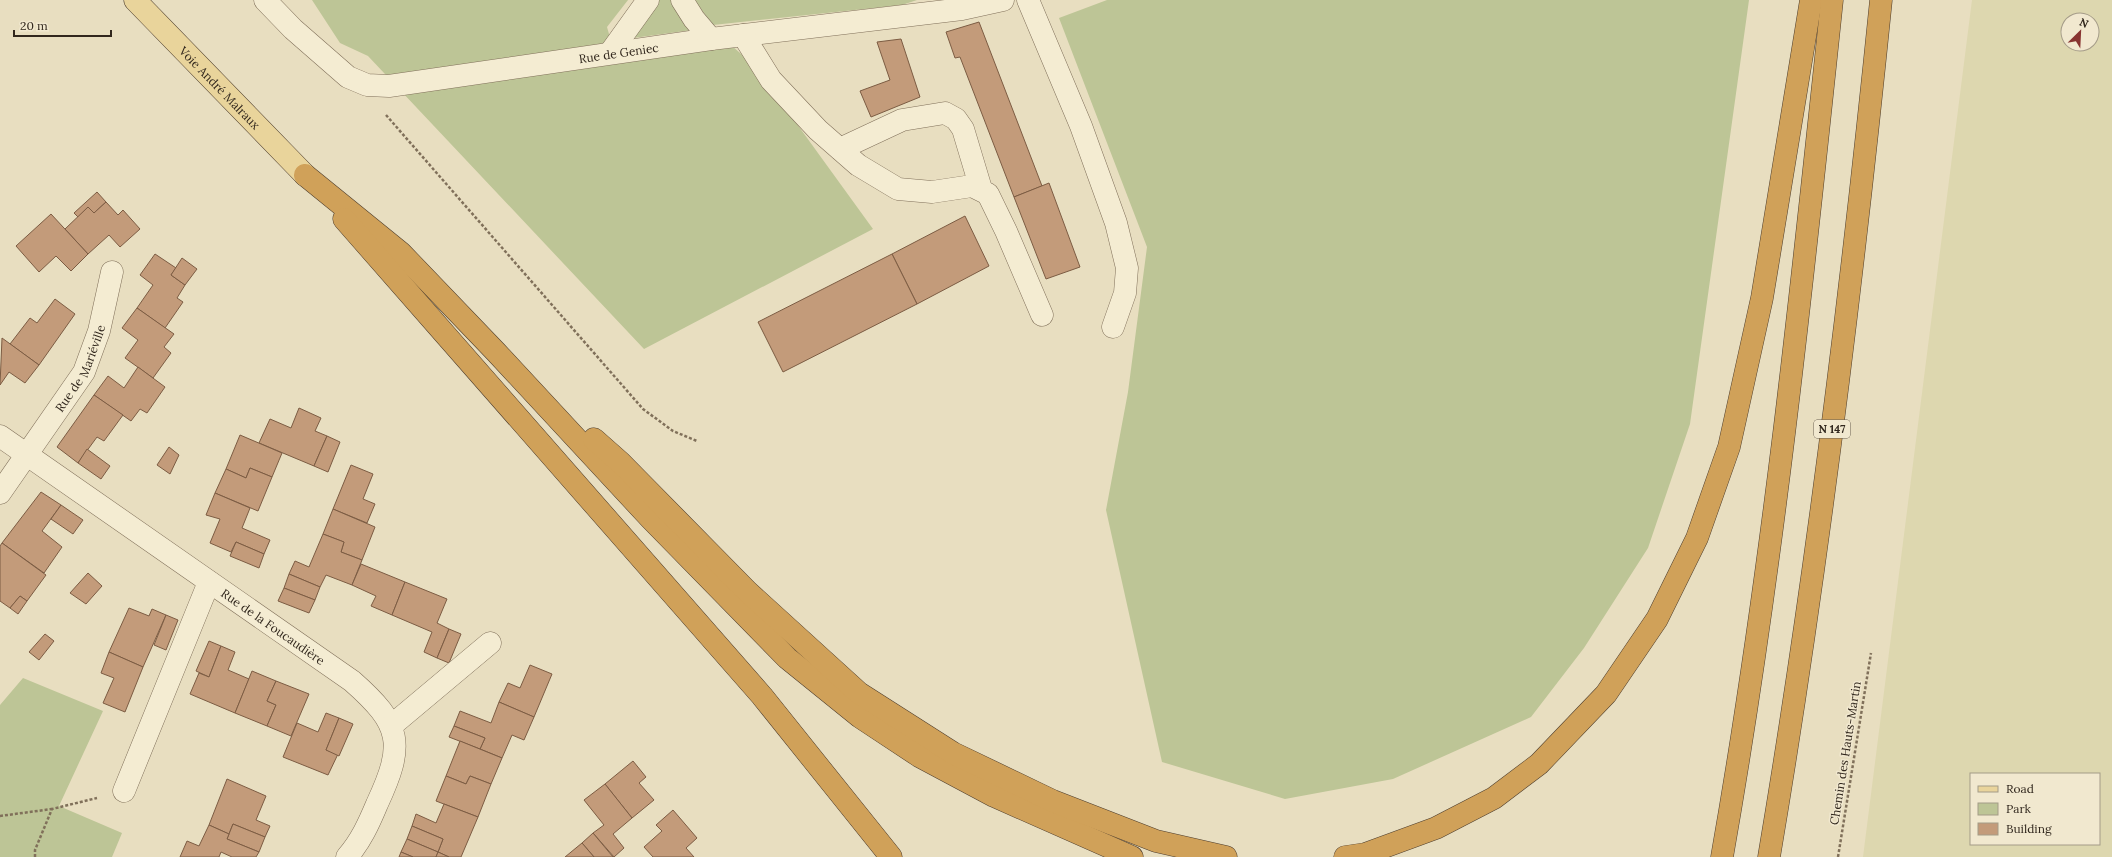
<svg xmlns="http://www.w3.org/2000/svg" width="2112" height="857" font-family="Lora,serif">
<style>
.farmland{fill:#ddd7af;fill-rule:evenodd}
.green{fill:#bdc596}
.building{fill:#c39b7a;stroke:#7c5c43}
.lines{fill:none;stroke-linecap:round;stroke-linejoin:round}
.minor-casing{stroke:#80705a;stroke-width:23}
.major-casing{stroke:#4e3e2e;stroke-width:23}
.highway-casing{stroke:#4e3e2e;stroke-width:23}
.path{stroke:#80705a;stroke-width:2.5;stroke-dasharray:3 2;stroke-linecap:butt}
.minor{stroke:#f4ecd2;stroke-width:22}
.major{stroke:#e9d49b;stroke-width:22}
.highway{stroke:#d0a159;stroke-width:22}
.labels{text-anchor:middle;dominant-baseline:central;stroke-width:3;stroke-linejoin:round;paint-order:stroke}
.shield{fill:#f1e8cf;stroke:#6b6152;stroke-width:1}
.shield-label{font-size:11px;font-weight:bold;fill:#31271d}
.street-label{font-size:12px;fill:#31271d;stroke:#f1e8cf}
</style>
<rect width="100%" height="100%" fill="#e8dec0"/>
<path class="farmland" d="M1972,0H2112V857H1863ZM2068,20H2092V44H2068ZM1971,774H2099V844H1971Z"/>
<g class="green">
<path d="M312,0H628L607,27L615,55L732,46L755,66L873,229L644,349L368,56L340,43Z"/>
<path d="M658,0H672L692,30L633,38Z"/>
<path d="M694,0H917L902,5L713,25Z"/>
<path d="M1107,0H1749L1690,424L1648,548L1584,648L1531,717L1393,779L1285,799L1162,762L1106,510L1128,392L1147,247L1059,18Z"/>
<path d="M23,678L103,711L59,806L122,833L112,857H0V705Z"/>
</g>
<g class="building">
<path d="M979,22L1042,186L1014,197L960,57L955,58L946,32Z"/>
<path d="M901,39L920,97L871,117L860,91L890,80L877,42Z"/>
<path d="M1049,183L1080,267L1046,279L1014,197Z"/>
<path d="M97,192L106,202L94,213L88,207L78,217L74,213Z"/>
<path d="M106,202L118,215L123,210L140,229L120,247L109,235L88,254L65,229L88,207L94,213Z"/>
<path d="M51,214L88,254L71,271L56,256L39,272L16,246Z"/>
<path d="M965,216L989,266L917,304L892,254Z"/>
<path d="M155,254L176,268L171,275L185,285L177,298L183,302L165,328L137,308L153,285L140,275Z"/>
<path d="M892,254L917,304L783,372L758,322Z"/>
<path d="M182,258L197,269L185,285L171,275Z"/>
<path d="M55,299L75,314L39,365L10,344L30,318L37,323Z"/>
<path d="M137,308L174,334L164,347L171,353L153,378L125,358L138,340L122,328Z"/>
<path d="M2,338L39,365L25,383L9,372L0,385Z"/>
<path d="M138,367L165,387L147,413L140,409L131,421L94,395L108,376L124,388Z"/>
<path d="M94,395L123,415L104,441L97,437L78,463L57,447Z"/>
<path d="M299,408L321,418L315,431L327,436L314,466L259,443L270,419L291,428Z"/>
<path d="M240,435L282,453L272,477L250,468L246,478L226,469Z"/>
<path d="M327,436L340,442L328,472L314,466Z"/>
<path d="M169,447L179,455L170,474L157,465Z"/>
<path d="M87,449L110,466L101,479L78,463Z"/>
<path d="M351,465L373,474L363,499L375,504L367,523L333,509Z"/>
<path d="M250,468L272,477L258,511L215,493L226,469L246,478Z"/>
<path d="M41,492L61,505L42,531L62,547L44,573L2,543Z"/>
<path d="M215,493L250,508L242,528L270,540L264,554L236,542L231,552L210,543L220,519L206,515Z"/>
<path d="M61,505L83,520L73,534L51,519Z"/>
<path d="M333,509L375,527L362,560L341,552L344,542L323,534Z"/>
<path d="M323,534L344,542L341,552L362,560L352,585L326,575L320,587L289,574L295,561L309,567Z"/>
<path d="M236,542L264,554L259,568L230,556Z"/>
<path d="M2,543L46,575L27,601L20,596L10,608L0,601V546Z"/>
<path d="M361,564L405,582L392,615L371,606L376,596L352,585Z"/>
<path d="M88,573L102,586L86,604L70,593Z"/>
<path d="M289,574L320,587L315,600L284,588Z"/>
<path d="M405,582L447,599L437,623L449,629L437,658L424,652L432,632L392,615Z"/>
<path d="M284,588L315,600L309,613L278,601Z"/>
<path d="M20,596L27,601L18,614L10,608Z"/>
<path d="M129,608L149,616L152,609L166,615L143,667L109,652Z"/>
<path d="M166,615L178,620L166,650L154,645Z"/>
<path d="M449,629L461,634L449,663L437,658Z"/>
<path d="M45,634L54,641L39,660L29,652Z"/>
<path d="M209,641L221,646L209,677L196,671Z"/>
<path d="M221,646L235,652L228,670L249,679L235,713L190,694L199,673L209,677Z"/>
<path d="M109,652L143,667L125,712L103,703L114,678L101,673Z"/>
<path d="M530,665L552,674L534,717L499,702L508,683L520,688Z"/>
<path d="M252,671L276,681L267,701L276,705L267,726L235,713Z"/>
<path d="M276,681L309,694L291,736L267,726L276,705L267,701Z"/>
<path d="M499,702L534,717L524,740L512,735L502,758L480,749L485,738L454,726L460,711L491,723Z"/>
<path d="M326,713L339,718L326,750L338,754L328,775L283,757L297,723L318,732Z"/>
<path d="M339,718L353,724L339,756L326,750Z"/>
<path d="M454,726L485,738L480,749L449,737Z"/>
<path d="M460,741L502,758L491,784L470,776L466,784L446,776Z"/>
<path d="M633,761L646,777L639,783L654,800L632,818L605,784Z"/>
<path d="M446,776L466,784L470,776L491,784L478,817L436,801Z"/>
<path d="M227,779L266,796L256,820L270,826L265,837L233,824L229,834L209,825Z"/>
<path d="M605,784L632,818L613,834L624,848L614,857L593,833L604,825L584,800Z"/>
<path d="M444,804L478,817L461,857H449L438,852L443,839L412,826L416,814L436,823Z"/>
<path d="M673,810L697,838L686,848L694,857H653L644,847L662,831L656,825Z"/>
<path d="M233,824L265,837L259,852L227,839Z"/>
<path d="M209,825L229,834L227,839L259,852L256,857H232L221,852L219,857H180L187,841L199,846Z"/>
<path d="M412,826L443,839L438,852L407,839Z"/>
<path d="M593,833L613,857H594L582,843Z"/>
<path d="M407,839L438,852L436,857H413L401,852Z"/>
<path d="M582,843L594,857H565Z"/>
<path d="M401,852L413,857H399Z"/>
<path d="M438,852L449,857H436Z"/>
</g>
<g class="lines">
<g class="minor-casing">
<g id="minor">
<path id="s1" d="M265,0L293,29L348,77L367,85L389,86L711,39L962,9L1003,0"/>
<path d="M682,0L694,19L711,39"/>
<path d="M1028,0L1081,126L1116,223L1127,268L1125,293L1113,327"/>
<path d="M743,35L771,80L818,130L858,165L898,189L932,192L972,186L988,194L1006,231L1042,315"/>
<path d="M610,53L648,0"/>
<path d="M840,149L902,120L945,113L956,119L963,129L981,189"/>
<path id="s2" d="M0,436L352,681C402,725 405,744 377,804C369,823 361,841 347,857"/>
<path id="s3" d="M0,493L84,372L99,331L112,272"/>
<path d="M391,726L490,643"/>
<path d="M124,791L209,582"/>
</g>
</g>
<g class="major-casing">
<g id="major">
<path id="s4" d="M135,0L305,175"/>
</g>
</g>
<g class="highway-casing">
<g id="highway">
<path d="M305,175L401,253L496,352L650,518L787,658L860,717L919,756L994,796L1132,857"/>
<path d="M344,219L762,696L891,857"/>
<path d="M594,439L620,462L748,592L859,693L953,753L1053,801L1156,841L1226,857"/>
<path d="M1345,857L1365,854L1436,828L1494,798L1539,764L1606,694L1657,619L1697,538L1729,447L1762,298L1811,0"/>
<path d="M1722,857C1772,573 1802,287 1832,0"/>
<path d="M1769,857C1817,573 1852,287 1881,0"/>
</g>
</g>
<g class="path">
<path d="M386,115L643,409L673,431L697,441"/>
<path d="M0,816L52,809"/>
<path d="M35,857V850L52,809L97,798"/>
<path d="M1838,857L1871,653"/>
</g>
<use href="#minor" class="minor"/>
<use href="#major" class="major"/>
<use href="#highway" class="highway"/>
</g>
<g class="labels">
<rect class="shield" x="1814" y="420" width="36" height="18" rx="3"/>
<g class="shield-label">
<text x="1832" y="429">N 147</text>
</g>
<g class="street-label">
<text stroke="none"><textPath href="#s1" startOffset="388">Rue de Geniec</textPath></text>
<text stroke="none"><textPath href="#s4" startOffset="122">Voie André Malraux</textPath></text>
<text stroke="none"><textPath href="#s3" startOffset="149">Rue de Mariéville</textPath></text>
<text stroke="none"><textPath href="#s2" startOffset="333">Rue de la Foucaudière</textPath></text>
<text transform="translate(1845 753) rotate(-81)">Chemin des Hauts-Martin</text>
</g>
</g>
<rect x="1970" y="773" width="130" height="72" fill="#f1e8cf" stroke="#a49b88"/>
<rect x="1978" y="786" width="20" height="6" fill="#e9d49b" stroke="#a49b88"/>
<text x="2006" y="793" font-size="12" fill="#31271d">Road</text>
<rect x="1978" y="803" width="20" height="12" fill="#bdc596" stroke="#a49b88"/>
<text x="2006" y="813" font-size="12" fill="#31271d">Park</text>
<rect x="1978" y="823" width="20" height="12" fill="#c39b7a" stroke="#a49b88"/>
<text x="2006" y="833" font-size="12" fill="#31271d">Building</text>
<g transform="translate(2080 32) rotate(24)"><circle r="19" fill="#f1e8cf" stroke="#a49b88"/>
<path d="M0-3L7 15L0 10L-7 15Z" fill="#883431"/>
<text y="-6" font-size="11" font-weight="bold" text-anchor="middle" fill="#31271d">N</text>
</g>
<path d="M14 30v6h97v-6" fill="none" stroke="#31271d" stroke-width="2"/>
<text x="20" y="30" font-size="12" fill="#31271d" stroke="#f1e8cf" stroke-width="3" paint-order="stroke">20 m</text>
</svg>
